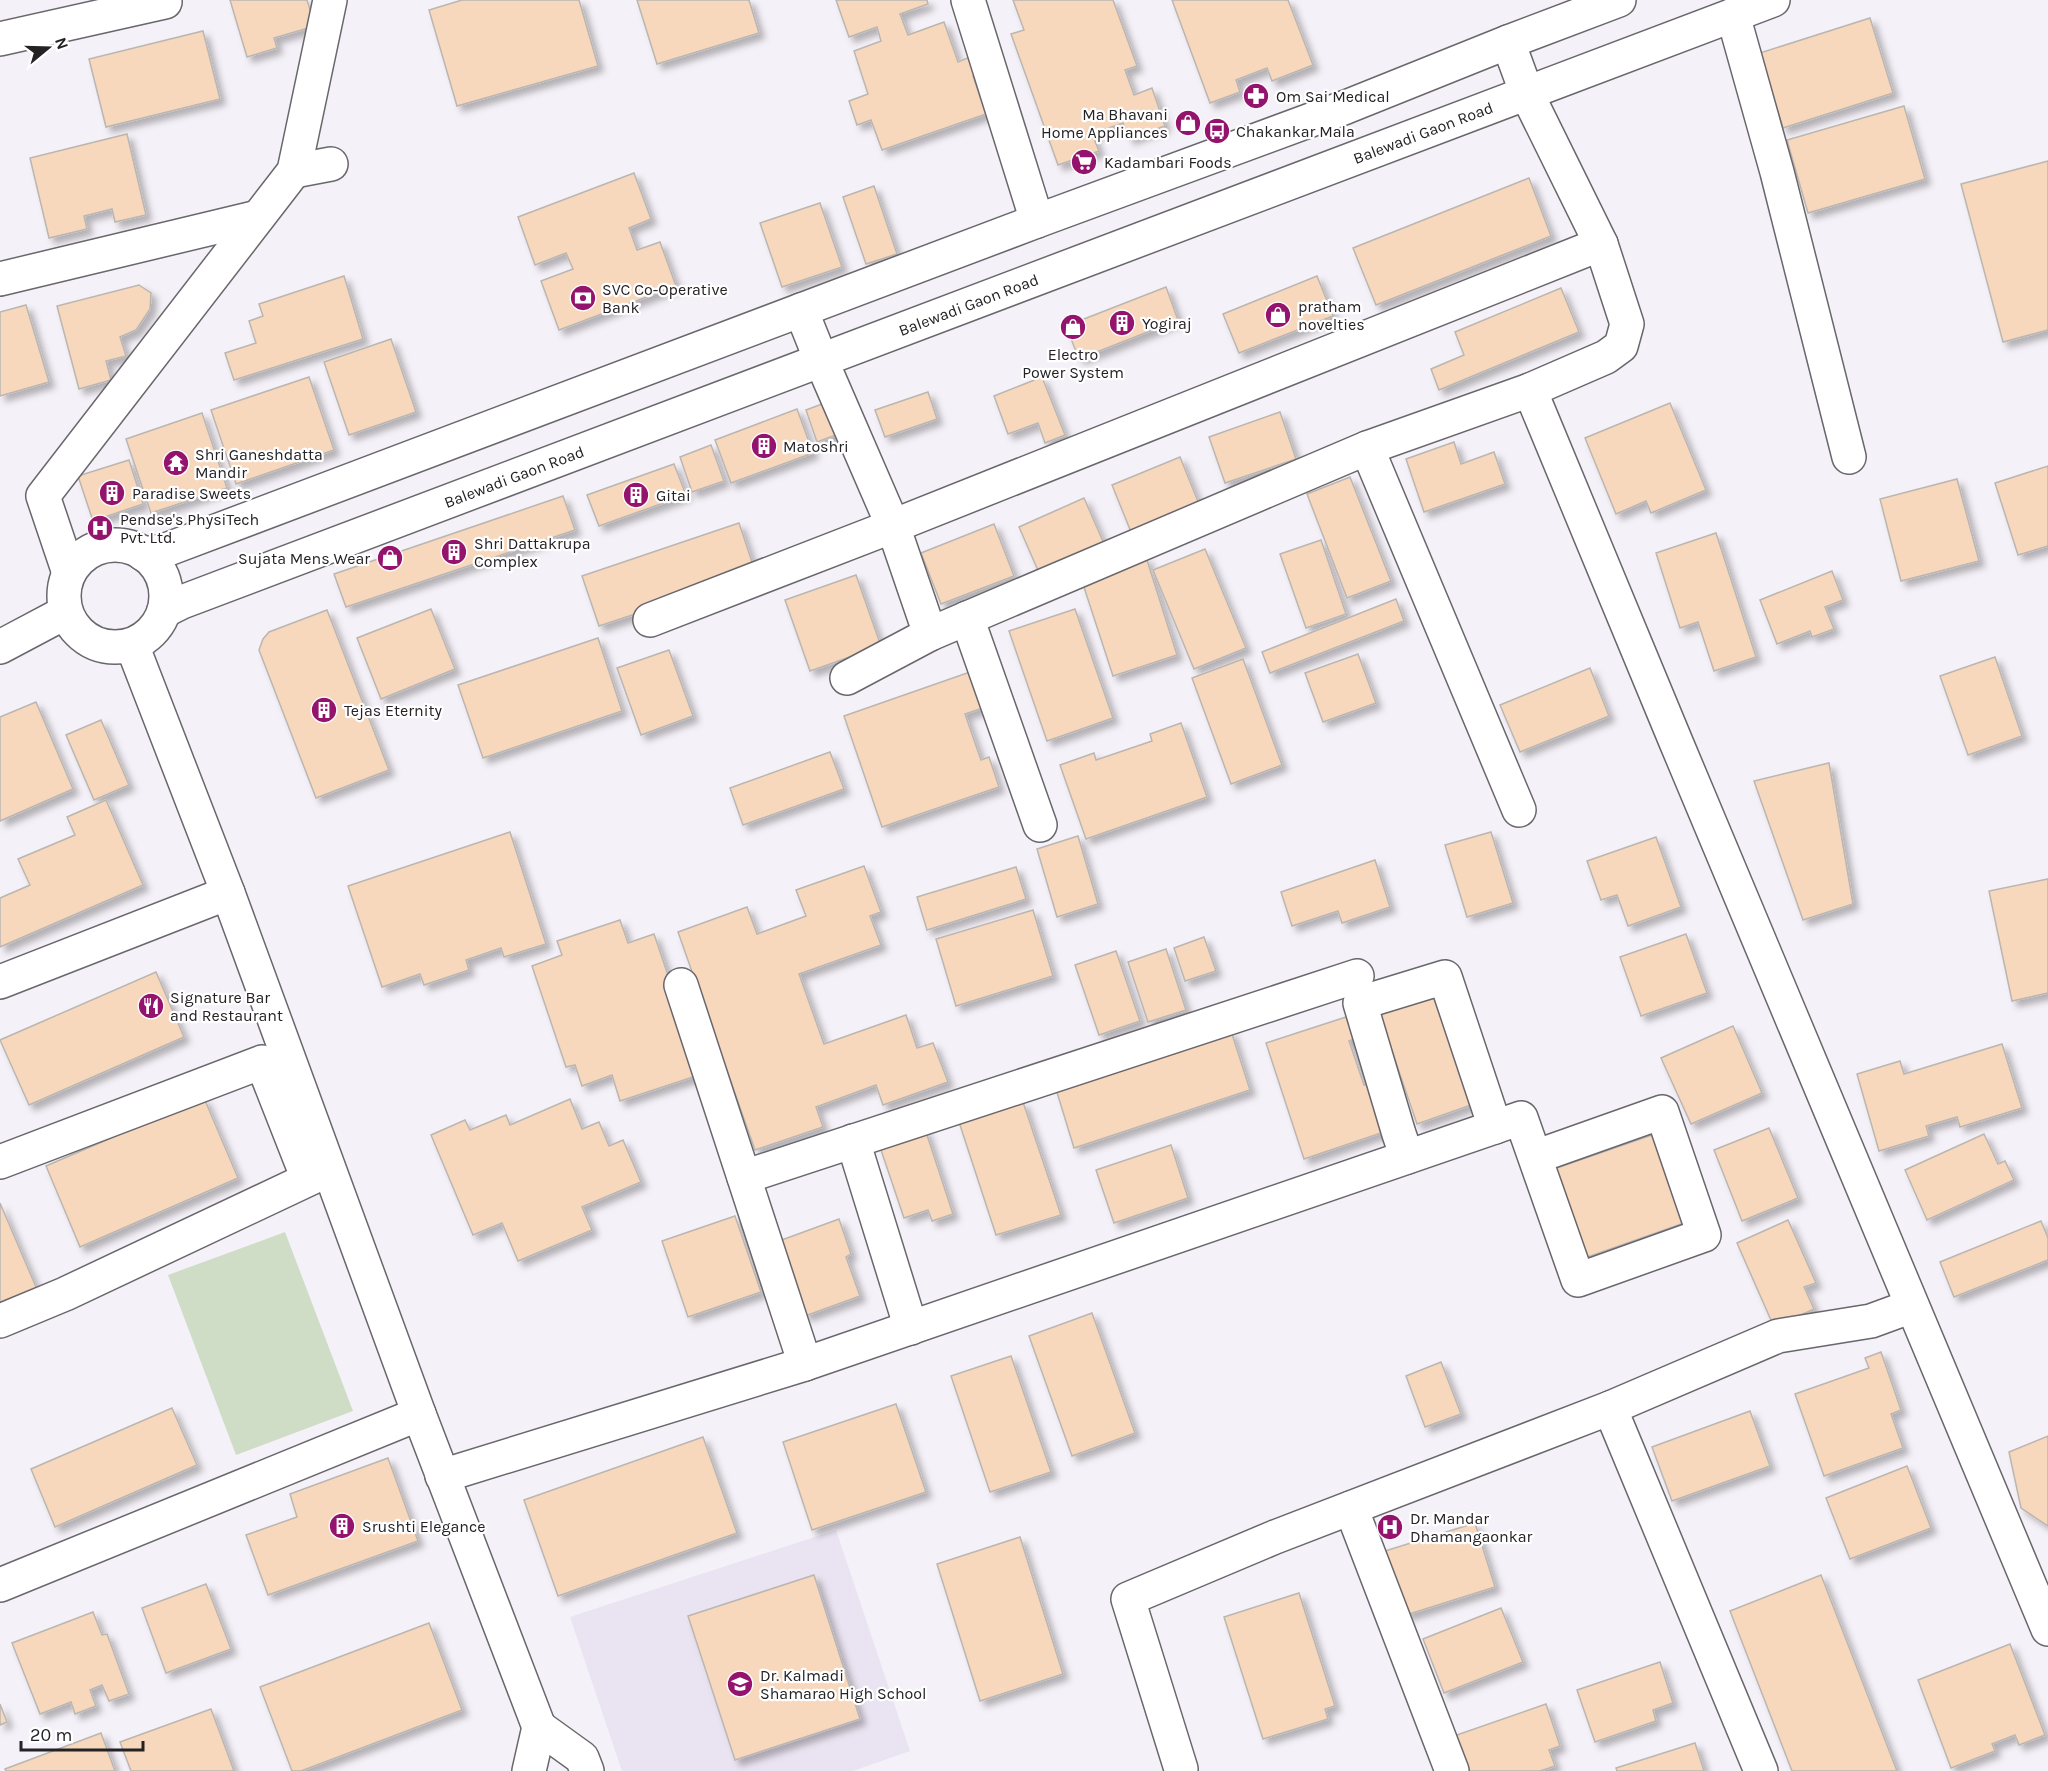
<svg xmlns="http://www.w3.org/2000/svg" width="2048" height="1771" font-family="Karla,sans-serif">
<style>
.built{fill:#eae3f1}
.green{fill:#cfddc7}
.building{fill:#f7d8bc;stroke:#bbb6b1;stroke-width:1.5;filter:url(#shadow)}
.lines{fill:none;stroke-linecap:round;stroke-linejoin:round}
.minor-casing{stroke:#69666c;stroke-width:36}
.secondary-casing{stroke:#69666c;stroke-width:36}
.minor{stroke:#fff;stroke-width:33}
.secondary{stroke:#fff;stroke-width:33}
.labels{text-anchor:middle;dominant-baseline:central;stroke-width:4.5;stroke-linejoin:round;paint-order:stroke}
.poi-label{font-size:16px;fill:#242225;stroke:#fff;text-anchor:start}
.street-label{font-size:16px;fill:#242225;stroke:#fff}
</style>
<defs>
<filter id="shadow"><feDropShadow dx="5.5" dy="5.5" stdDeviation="3" flood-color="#0004"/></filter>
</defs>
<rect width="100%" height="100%" fill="#f5f1f8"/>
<path class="built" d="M836,1530L910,1751L853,1771H622L570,1617Z"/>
<path class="green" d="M285,1232L353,1411L236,1455L168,1275Z"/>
<g class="building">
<path d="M230,0H307L315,26L274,38L277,48L247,57Z"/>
<path d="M462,0H579L598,66L457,106L429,10Z"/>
<path d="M637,0H749L759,33L657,64Z"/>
<path d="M836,0H927L928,4L900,14L908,35L944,22L958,62L977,54L984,72L973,76L986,114L882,150L871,120L857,125L849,101L868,94L854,51L881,41L877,27L849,37Z"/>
<path d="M1013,0H1113L1137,66L1125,70L1134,95L1152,88L1165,126L1129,139L1123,123L1092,134L1099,151L1058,165L1011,34L1024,30Z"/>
<path d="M1172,0H1288L1313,65L1272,81L1267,68L1236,80L1240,92L1210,103Z"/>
<path d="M1870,18L1893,93L1783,128L1760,53Z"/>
<path d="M203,31L220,99L106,127L89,59Z"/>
<path d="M1904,106L1925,179L1808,213L1787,140Z"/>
<path d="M127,134L146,215L115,222L112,209L84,216L87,229L49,238L30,158Z"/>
<path d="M2048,161V330L2003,342L1961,184Z"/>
<path d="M634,173L651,219L629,228L637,250L660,242L676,286L559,330L541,281L573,269L566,253L535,265L518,217Z"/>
<path d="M1529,178L1551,236L1376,305L1353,248Z"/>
<path d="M874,186L897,254L866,264L843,197Z"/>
<path d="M820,203L842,267L782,287L760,223Z"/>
<path d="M344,276L363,339L234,380L225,353L256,343L249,321L263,316L259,304Z"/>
<path d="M1317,276L1333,316L1239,353L1223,314Z"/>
<path d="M139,285L151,293L150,309L136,330L120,337L126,356L106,361L111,380L79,389L57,306Z"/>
<path d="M1166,287L1178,320L1079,359L1066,326Z"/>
<path d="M1561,288L1579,332L1439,390L1431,369L1464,355L1455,332Z"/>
<path d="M26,305L49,382L0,396V312Z"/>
<path d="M391,339L416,412L349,435L324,362Z"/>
<path d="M309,377L334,450L236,484L211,410Z"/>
<path d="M1042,377L1065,435L1045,443L1038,423L1008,434L994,396Z"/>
<path d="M928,392L937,419L885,437L875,410Z"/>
<path d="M830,401L841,433L817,442L806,410Z"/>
<path d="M1670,403L1706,490L1651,513L1646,501L1616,514L1585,438Z"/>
<path d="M797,409L813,453L731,483L715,440Z"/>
<path d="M1280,412L1296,459L1225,483L1209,437Z"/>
<path d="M202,413L227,488L151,513L126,439Z"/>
<path d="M1454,442L1461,464L1494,452L1505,484L1424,512L1406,459Z"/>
<path d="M711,445L724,481L692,492L680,457Z"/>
<path d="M1180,457L1199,504L1131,532L1112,485Z"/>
<path d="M129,460L143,504L93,521L78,476Z"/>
<path d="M674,464L686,495L599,526L587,495Z"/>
<path d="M2048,466V546L2018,555L1995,483Z"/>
<path d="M1350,477L1391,581L1347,598L1307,494Z"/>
<path d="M1957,479L1979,561L1901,581L1880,499Z"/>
<path d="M563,496L575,530L346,607L334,574Z"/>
<path d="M1084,498L1105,546L1040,575L1019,527Z"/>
<path d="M739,523L756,574L599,626L582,576Z"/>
<path d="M994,524L1014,576L941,604L921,553Z"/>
<path d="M1716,533L1756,657L1714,671L1698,622L1680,628L1656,553Z"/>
<path d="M1321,540L1346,614L1306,628L1280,554Z"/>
<path d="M1205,549L1246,648L1194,669L1153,570Z"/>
<path d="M1146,557L1177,655L1113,676L1081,578Z"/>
<path d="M1832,571L1843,600L1825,607L1834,629L1812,637L1810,631L1777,644L1760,600Z"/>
<path d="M856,575L881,646L810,671L785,600Z"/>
<path d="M1396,599L1404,621L1270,673L1262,652Z"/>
<path d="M431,609L455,669L381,699L357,638Z"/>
<path d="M1075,609L1113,718L1047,741L1009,631Z"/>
<path d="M327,610L389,770L316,798L259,650L263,639L269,632Z"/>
<path d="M598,638L622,711L483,758L458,685Z"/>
<path d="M669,650L693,716L641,735L617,668Z"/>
<path d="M1358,654L1376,703L1323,722L1305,673Z"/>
<path d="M1995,657L2022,736L1968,755L1940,676Z"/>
<path d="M1243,659L1282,765L1231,784L1192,678Z"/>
<path d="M1590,668L1609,716L1520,752L1500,705Z"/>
<path d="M970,672L983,708L965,714L981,760L989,757L999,787L882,827L844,716Z"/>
<path d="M36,702L73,789L0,821V717Z"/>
<path d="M101,720L129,785L94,800L66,735Z"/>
<path d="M1181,723L1207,797L1086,839L1060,765L1094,753L1096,760L1152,741L1150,734Z"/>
<path d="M830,752L844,789L743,825L730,788Z"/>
<path d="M1829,763L1853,904L1803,920L1754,781Z"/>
<path d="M106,800L143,885L0,947V898L30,885L18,859L75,835L67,817Z"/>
<path d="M510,832L546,944L504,957L501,948L466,960L469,970L424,985L420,974L382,987L348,886Z"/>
<path d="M1491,832L1513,903L1467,917L1445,845Z"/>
<path d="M1078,836L1098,904L1057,917L1037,849Z"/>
<path d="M1656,837L1681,907L1628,926L1617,895L1601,900L1587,861Z"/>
<path d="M1375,860L1390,907L1342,923L1338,911L1292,926L1281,892Z"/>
<path d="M864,866L881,912L870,916L881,945L799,974L824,1044L906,1015L917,1048L933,1043L948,1082L883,1105L876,1085L816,1107L823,1127L755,1150L678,932L747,907L757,934L806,916L796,890Z"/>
<path d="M1016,867L1026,899L927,930L917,897Z"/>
<path d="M2048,879V993L2012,1001L1989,891Z"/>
<path d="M1033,910L1053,976L956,1006L936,939Z"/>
<path d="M620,920L628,943L654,934L690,1040L696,1076L620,1101L612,1075L582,1086L575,1065L566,1067L532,966L562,955L557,941Z"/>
<path d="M1686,934L1707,993L1641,1016L1620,957Z"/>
<path d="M1204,937L1216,971L1185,981L1174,948Z"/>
<path d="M1166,949L1186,1010L1148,1022L1128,962Z"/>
<path d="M1116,951L1140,1021L1099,1035L1075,965Z"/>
<path d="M156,972L184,1037L29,1105L0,1040Z"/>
<path d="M1433,995L1471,1105L1417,1124L1379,1013Z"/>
<path d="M1346,1017L1354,1039L1349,1041L1364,1085L1368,1084L1384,1132L1304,1159L1266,1043Z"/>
<path d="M1733,1026L1762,1093L1691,1124L1661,1058Z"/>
<path d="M1231,1031L1250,1090L1074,1148L1056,1089Z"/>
<path d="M2002,1044L2022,1108L1960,1127L1957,1117L1926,1126L1929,1136L1879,1151L1857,1074L1900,1061L1904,1074Z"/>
<path d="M204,1098L238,1178L80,1247L46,1166Z"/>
<path d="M570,1099L582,1129L599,1122L609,1146L623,1140L641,1182L582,1207L592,1230L518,1261L502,1223L473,1235L431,1135L465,1120L470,1130L506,1115L510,1125Z"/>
<path d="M1023,1102L1061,1215L996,1235L959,1122Z"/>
<path d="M1769,1128L1798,1198L1742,1221L1714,1150Z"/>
<path d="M925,1129L953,1214L932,1221L928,1210L904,1218L879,1144Z"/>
<path d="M1984,1134L1998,1164L2005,1161L2014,1180L1927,1220L1905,1170Z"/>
<path d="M1652,1135L1684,1223L1582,1259L1551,1170Z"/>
<path d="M1171,1145L1188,1198L1114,1223L1096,1170Z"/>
<path d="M0,1203L39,1294L0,1311Z"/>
<path d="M735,1216L761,1292L688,1317L662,1241Z"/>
<path d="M839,1219L851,1254L846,1257L860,1296L805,1316L779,1241Z"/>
<path d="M1788,1220L1816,1283L1804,1287L1814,1309L1774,1327L1737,1243Z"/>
<path d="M2041,1221L2048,1238V1260L1954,1297L1940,1262Z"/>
<path d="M1092,1313L1135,1433L1072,1456L1029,1336Z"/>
<path d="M1881,1352L1901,1410L1891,1414L1903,1448L1824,1476L1795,1394L1869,1368L1865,1358Z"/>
<path d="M1011,1356L1051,1472L990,1492L951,1376Z"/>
<path d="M1441,1362L1461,1414L1425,1427L1406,1376Z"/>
<path d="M896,1404L926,1492L812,1530L783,1442Z"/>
<path d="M172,1408L197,1465L55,1527L31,1469Z"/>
<path d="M1750,1411L1770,1466L1672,1501L1652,1447Z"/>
<path d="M2048,1436V1526L2021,1508L2009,1452Z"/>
<path d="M703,1437L737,1533L558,1596L524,1500Z"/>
<path d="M388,1458L418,1541L268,1595L246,1535L297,1517L290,1494Z"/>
<path d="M1907,1466L1931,1528L1850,1559L1826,1498Z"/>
<path d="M1475,1523L1495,1587L1406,1615L1385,1551Z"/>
<path d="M1020,1537L1063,1674L980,1701L937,1564Z"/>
<path d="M814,1575L860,1719L735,1760L688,1616Z"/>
<path d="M1821,1575L1897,1771H1792L1730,1611Z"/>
<path d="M206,1584L231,1649L166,1673L142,1608Z"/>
<path d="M1299,1593L1335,1706L1325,1709L1328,1719L1263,1739L1224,1617Z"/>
<path d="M1501,1608L1523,1662L1444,1693L1423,1639Z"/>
<path d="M93,1612L102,1635L107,1634L129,1694L109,1701L102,1685L90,1690L96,1706L75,1714L71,1702L40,1714L12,1643Z"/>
<path d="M429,1623L462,1710L301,1771H292L260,1687Z"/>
<path d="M2010,1644L2045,1735L2019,1745L2015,1735L1992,1744L1995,1751L1951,1768L1918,1680Z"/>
<path d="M1660,1662L1673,1703L1653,1710L1656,1721L1595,1742L1577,1690Z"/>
<path d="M0,1704L7,1722L0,1725Z"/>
<path d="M1546,1704L1560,1746L1549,1750L1555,1766L1540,1771H1466L1454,1736Z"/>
<path d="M211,1709L234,1771H131L120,1742Z"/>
<path d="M101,1733L115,1771H6L5,1769Z"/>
<path d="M1695,1743L1704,1771H1617L1616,1768Z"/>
</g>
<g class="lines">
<g class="minor-casing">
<g id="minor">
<path d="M968,0L1037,221"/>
<path d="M1733,15L1777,172L1849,457"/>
<path d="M0,39L165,2"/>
<path d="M294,171L331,164"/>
<path d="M0,279L258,217"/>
<path d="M801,310L821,360L893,526L930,634"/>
<path d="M1530,390L1676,742L2048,1629"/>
<path d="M1367,448L1519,810"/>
<path d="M69,573L43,496L294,171L330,0"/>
<path d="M967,618L1040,825"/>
<path d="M650,620L893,526L1601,244"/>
<path d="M847,678L930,634L1367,448L1530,390L1606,357L1621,346L1627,324L1601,244L1527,94L1508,42"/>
<path d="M0,982L228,893"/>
<path d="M681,985L805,1364"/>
<path d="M853,1141L911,1328"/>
<path d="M1407,1157L1399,1134L1360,1003L1445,977L1495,1127"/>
<path d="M0,1162L262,1062L308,1179"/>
<path d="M744,1177L1357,976"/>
<path d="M0,1321L65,1294L328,1170"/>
<path d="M1610,1408L1761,1771"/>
<path d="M442,1476L805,1364L1521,1118L1578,1280L1704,1235L1662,1112L1535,1157"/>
<path d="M1351,1508L1452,1771"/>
<path d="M0,1585L419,1414"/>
<path d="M1181,1769L1128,1599L1275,1537L1610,1408L1778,1336L1871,1321L1912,1306"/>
</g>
</g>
<g class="secondary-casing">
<g id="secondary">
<circle cx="115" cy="596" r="51"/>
<path d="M143,554L163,551L1037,221L1346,107L1508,42L1619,0"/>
<path id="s1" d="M164,611L182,602L1773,0"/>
<path d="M132,645L228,893L419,1414L539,1727"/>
<path d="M0,647L66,612"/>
<path d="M539,1727L582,1758L587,1771"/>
<path d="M529,1771L539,1727"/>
</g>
</g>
<use href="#minor" class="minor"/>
<use href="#secondary" class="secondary"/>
</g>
<defs>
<g id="pharmacy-disc" transform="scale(1.35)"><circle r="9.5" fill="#94136d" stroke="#fff"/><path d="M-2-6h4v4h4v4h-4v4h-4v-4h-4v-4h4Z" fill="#fff"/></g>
<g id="shop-disc" transform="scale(1.35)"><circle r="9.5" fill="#94136d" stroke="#fff"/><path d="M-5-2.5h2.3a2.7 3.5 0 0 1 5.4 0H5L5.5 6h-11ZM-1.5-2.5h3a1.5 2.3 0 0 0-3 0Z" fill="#fff"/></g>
<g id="bus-disc" transform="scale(1.35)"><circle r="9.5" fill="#94136d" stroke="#fff"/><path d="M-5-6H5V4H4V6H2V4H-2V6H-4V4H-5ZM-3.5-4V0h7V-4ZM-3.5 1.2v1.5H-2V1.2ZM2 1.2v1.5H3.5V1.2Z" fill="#fff"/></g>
<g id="supermarket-disc" transform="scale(1.35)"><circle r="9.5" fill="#94136d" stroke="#fff"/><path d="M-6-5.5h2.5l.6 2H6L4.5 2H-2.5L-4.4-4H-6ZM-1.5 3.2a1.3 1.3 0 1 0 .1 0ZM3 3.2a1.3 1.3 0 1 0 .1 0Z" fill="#fff"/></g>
<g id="bank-disc" transform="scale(1.35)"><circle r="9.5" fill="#94136d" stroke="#fff"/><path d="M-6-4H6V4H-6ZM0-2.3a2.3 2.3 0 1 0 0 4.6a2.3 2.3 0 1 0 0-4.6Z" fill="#fff"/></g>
<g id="building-disc" transform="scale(1.35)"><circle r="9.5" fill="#94136d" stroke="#fff"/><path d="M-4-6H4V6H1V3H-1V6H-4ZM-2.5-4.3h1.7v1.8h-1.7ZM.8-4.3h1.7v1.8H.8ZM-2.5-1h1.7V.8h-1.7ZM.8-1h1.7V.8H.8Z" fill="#fff"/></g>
<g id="temple-disc" transform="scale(1.35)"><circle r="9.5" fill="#94136d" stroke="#fff"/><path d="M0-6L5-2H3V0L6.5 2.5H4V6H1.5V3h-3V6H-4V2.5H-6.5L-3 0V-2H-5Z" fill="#fff"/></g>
<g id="hospital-disc" transform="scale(1.35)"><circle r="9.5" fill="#94136d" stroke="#fff"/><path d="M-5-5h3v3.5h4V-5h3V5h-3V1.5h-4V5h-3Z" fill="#fff"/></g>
<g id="restaurant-disc" transform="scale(1.35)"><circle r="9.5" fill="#94136d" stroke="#fff"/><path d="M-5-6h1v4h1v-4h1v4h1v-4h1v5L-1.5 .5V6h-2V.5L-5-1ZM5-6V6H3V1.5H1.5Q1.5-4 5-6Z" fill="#fff"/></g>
<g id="school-disc" transform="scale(1.35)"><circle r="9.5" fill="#94136d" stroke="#fff"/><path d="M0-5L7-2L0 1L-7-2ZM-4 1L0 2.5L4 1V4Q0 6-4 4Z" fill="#fff"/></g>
</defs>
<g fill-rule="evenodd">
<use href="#pharmacy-disc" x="1256" y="96"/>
<use href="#shop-disc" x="1188" y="123"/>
<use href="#bus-disc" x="1217" y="131"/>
<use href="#supermarket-disc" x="1084" y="162"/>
<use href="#bank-disc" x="583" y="298"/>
<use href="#shop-disc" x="1278" y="315"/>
<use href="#building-disc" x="1122" y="323"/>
<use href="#shop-disc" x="1073" y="327"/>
<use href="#building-disc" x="764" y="446"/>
<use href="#temple-disc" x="176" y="463"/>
<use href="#building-disc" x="112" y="493"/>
<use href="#building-disc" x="636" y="495"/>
<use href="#hospital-disc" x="100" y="528"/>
<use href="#building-disc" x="454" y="552"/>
<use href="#shop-disc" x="390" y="558"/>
<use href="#building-disc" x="324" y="710"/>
<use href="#restaurant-disc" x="151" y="1006"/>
<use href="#building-disc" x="342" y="1526"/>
<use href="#hospital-disc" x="1390" y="1527"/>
<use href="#school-disc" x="740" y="1684"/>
</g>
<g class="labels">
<g class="poi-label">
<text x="1276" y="96">Om Sai Medical</text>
<text x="1168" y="114" text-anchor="end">Ma Bhavani<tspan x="1168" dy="18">Home Appliances</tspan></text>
<text x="1236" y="131">Chakankar Mala</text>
<text x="1104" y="162">Kadambari Foods</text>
<text x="602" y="289">SVC Co-Operative<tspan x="602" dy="18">Bank</tspan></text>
<text x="1298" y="306">pratham<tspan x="1298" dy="18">novelties</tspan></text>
<text x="1142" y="323">Yogiraj</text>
<text x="1073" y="354" text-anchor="middle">Electro<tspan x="1073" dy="18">Power System</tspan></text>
<text x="783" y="446">Matoshri</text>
<text x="195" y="454">Shri Ganeshdatta<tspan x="195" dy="18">Mandir</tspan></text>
<text x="132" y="493">Paradise Sweets</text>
<text x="656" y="495">Gitai</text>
<text x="120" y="519">Pendse's PhysiTech<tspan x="120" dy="18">Pvt. Ltd.</tspan></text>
<text x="474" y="543">Shri Dattakrupa<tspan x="474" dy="18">Complex</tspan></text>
<text x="370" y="558" text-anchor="end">Sujata Mens Wear</text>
<text x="344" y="710">Tejas Eternity</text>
<text x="170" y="997">Signature Bar<tspan x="170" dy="18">and Restaurant</tspan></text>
<text x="1410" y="1518">Dr. Mandar<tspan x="1410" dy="18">Dhamangaonkar</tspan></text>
<text x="362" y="1526">Srushti Elegance</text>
<text x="760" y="1675">Dr. Kalmadi<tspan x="760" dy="18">Shamarao High School</tspan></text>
</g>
<g class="street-label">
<text stroke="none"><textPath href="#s1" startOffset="1347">Balewadi Gaon Road</textPath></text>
<text stroke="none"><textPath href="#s1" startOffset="861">Balewadi Gaon Road</textPath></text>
<text stroke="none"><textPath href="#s1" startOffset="375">Balewadi Gaon Road</textPath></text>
</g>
</g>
<g transform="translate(48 48) rotate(71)" stroke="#ffffff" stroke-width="4.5" paint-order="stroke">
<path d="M0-4.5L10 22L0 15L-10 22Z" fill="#242225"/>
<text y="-9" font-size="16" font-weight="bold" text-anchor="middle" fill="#242225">N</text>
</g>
<path d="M21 1741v9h122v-9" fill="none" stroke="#242225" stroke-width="3"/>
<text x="30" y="1741" font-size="18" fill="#242225" stroke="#ffffff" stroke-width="4.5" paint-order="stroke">20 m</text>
</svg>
